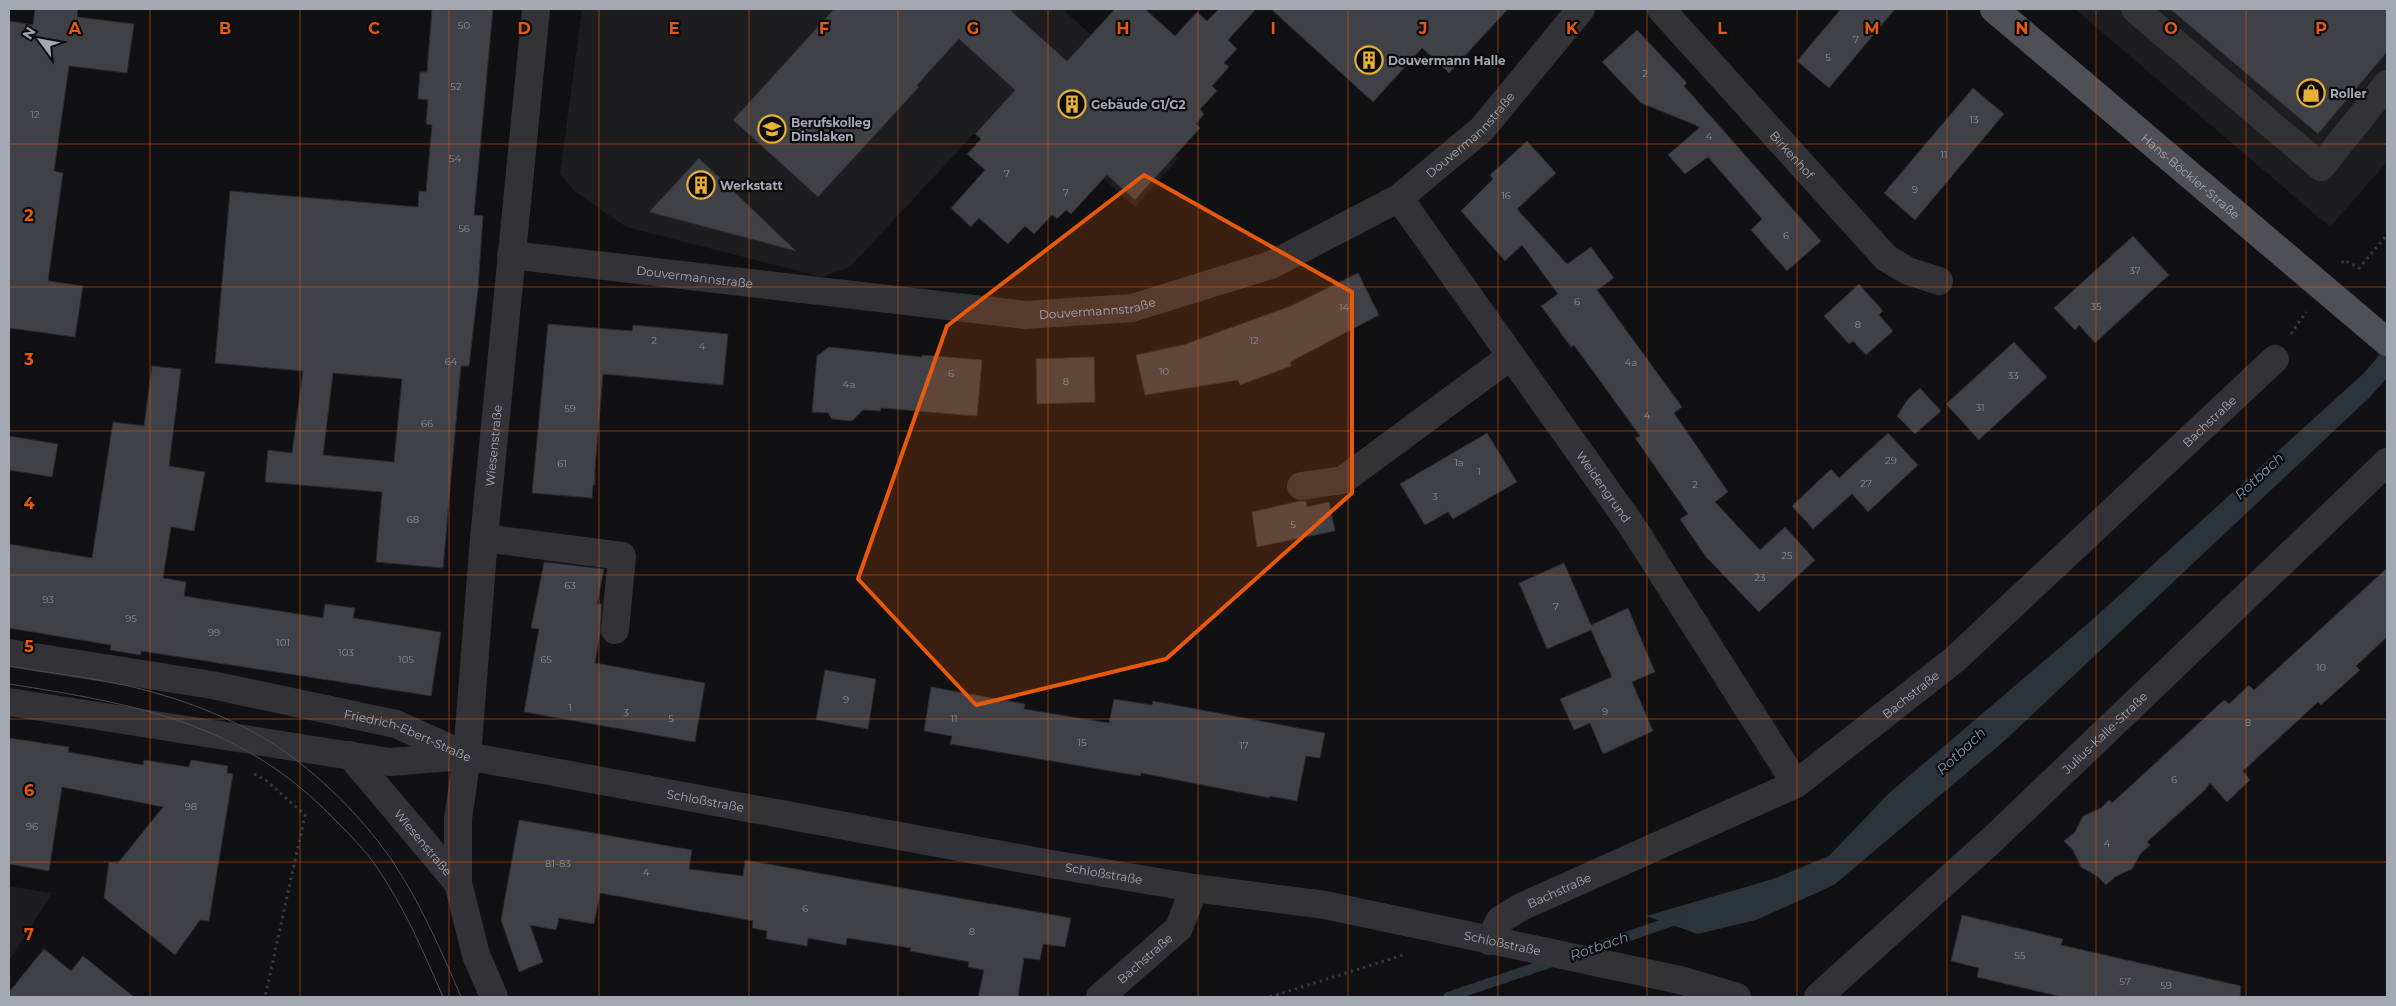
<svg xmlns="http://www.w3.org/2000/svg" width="2396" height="1006" font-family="Montserrat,sans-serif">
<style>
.built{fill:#1d1d20}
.water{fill:#2b333b}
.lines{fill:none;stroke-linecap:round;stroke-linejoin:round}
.stream{stroke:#2b333b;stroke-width:10}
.building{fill:#404146;stroke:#2b2b2f;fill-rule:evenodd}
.path{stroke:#393a3e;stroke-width:3;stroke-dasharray:2.5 4;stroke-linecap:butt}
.minor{stroke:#333337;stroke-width:28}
.major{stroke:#4f5056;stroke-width:28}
.tram{stroke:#4c4d52;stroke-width:1}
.marked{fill:#e8590c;fill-opacity:0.2;stroke:#e8590c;stroke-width:4;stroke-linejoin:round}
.grid{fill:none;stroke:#e8590c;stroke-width:1;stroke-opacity:0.55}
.labels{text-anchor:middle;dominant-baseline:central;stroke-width:4.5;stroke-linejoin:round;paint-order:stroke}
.number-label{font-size:10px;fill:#8a8e98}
.poi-label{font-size:12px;font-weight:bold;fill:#a3a8b3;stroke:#0c0c0e;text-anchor:start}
.street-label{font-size:12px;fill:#a3a8b3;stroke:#0c0c0e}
.water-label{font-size:14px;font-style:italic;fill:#7b94ad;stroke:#0c0c0e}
.grid-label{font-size:16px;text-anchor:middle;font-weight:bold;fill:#e8590c;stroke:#0c0c0e;stroke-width:4.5;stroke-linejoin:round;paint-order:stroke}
</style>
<rect width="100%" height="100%" fill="#111113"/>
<g class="built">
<path d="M582,9H1062L1138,76L1117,100L1179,158L1135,207L1011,94L850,267L822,277L626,227L574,191L560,174Z"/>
<path d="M2075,9H2387V162L2330,227Z"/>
<path d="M9,886L52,893L9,961Z"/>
</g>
<path class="water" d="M2387,346V378L2370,397L2002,743L1834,885L1756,920L1698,934L1646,916L1773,879L1829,856L1888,794L2092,620L2364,373Z"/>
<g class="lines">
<g class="stream">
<path d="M1583,952L1678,919"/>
<path d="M1448,997L1555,961"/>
</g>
</g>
<g class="building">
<path d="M35,9H78L77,17L134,24L127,73L69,66L54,171L63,173L48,281L83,286L75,337L9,328V21L33,25Z"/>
<path d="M432,9H493L474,215L483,216L478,289L469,366H461L443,568L376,562L382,492L265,482L268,450L292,453L303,371L215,363L230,191L418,207L419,191L426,192L432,125L426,124L428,100L418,99L420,72H427ZM333,373L402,379L394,462L323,455Z"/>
<path d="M834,9H1009L1067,61L1115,9H1145L1175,36L1197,12L1207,21L1219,9H1256L1228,40L1237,49L1224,63L1229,67L1212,86L1217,91L1200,109L1204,114L1196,124L1200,128L1135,200L1107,175L1071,214L1066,210L1057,219L1052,215L1034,234L1025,226L1008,244L979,218L971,227L951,208L985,170L967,154L981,139L975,134L1015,90L959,39L917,85L919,87L818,197L733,120Z"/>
<path d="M1271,9H1508L1449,73L1422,48L1373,102Z"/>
<path d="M1841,9H1895L1829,88L1797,61Z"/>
<path d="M2170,9H2387V52L2318,134Z"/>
<path d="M1637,30L1687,83L1684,86L1821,241L1787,271L1751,230L1762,219L1708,157L1685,174L1668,155L1700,127L1641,103L1602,62Z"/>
<path d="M1973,88L2004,114L1915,220L1884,193Z"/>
<path d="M1527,141L1556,173L1517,209L1567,264L1591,247L1614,278L1597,290L1682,407L1674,413L1728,492L1715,502L1760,550L1785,527L1815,560L1759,612L1706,557L1680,519L1688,514L1635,438L1640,436L1574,345L1571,347L1541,306L1558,294L1522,245L1505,261L1461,211L1493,179L1490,175Z"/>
<path d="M699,158L796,251L649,212Z"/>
<path d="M2133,236L2169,275L2095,343L2079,325L2075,330L2054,308Z"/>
<path d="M1358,273L1379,315L1290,362L1291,366L1240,385L1238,380L1145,395L1136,355L1183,345L1291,306Z"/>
<path d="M1859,284L1883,311L1879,315L1893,331L1866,355L1853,341L1849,344L1824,316Z"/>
<path d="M548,324L632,331L633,325L728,334L723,385L603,374L595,468V485H593L592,498L532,493Z"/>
<path d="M2014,342L2047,377L1979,440L1946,404Z"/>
<path d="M829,347L922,357V355L982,360L977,416L881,408L880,411L863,410L852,421L832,419L828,413L812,412L817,356Z"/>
<path d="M1094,357L1095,402L1037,404L1036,359Z"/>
<path d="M152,366L181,369L169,466L205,472L194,531L171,527L163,578L186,582L184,596L323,618L325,604L355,608L353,618L441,632L431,696L141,651V655L110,650L111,645L9,628V544L92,558L113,422L144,426Z"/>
<path d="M1920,388L1941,411L1915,434L1897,416L1908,399Z"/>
<path d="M1487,433L1517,482L1453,519L1448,512L1425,525L1400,484Z"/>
<path d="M1888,433L1918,465L1868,512L1852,494L1813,529L1792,506L1831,469L1839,478Z"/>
<path d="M9,436L58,444L52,477L9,470Z"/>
<path d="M1300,501H1306L1307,507L1329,502L1335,531L1257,547L1252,512Z"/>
<path d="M544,562L604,569L597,604H602L600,634L595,663L705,683L695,742L524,712L539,629L531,628Z"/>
<path d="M1564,563L1591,625L1628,608L1655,672L1632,682L1653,731L1603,754L1590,723L1574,730L1560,699L1612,677L1591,630L1547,649L1519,583Z"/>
<path d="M2387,568V637L2356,666L2360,670L2321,705L2318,702L2243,771L2250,780L2227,802L2210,783L2205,790L2147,842L2150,845L2141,853L2132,869L2115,877L2106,885L2097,876L2081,867L2073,850L2064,841L2075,832L2083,816L2101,808L2109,800L2112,803L2224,700L2229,704L2249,685L2254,690Z"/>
<path d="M825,670L876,679L868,729L816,720Z"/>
<path d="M931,687L1025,704L1024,709L1109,723L1114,699L1152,705L1153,701L1325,733L1320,758L1306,756L1297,801L1269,796L1270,798L1141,773L1140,776L950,744L952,736L924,731Z"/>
<path d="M9,738L69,747L68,752L143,765L144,760L189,767L191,760L228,766L227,773L233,774L209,921L200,920L175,955L104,898L109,862L118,863L163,807L62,787L49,871L9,864Z"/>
<path d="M519,820L692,850L689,869L743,876L745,860L1071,918L1065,947L1043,944L1040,960L1024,958L1018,997H978L984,970L968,967L969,962L910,951L911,948L847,938L846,945L808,938L807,946L766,939L767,931L752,928L753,921L600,893L594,924L559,918L556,930L530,925L543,962L519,972L501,920Z"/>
<path d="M1962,915L2063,939L2061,945L2241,986L2240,997H2062L1977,977L1979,968L1951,961Z"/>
<path d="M44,949L71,971L83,956L134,997H9V992Z"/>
</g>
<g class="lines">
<g class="path">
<path d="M2342,263L2344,260L2359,268L2387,235"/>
<path d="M2291,334L2306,312"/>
<path d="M254,774L267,781L305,815L265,997"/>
<path d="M1270,997L1403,955"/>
</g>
<g class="minor">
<path id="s1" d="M1661,9L1886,258L1908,271L1939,281"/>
<path d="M2135,9L2321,167L2387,84"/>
<path id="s2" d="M1399,198L1632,526L1796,784"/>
<path id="s3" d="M511,255L1025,315L1132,308L1271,265L1399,198L1482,129L1581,9"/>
<path d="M1301,486L1343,480L1511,356"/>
<path d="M484,538L622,556L615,630"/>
<path id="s4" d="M9,653L212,685L396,724L467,756L1051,864L1194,888L1325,905L1680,980L1737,997"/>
<path d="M9,702L390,762L463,756"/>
<path id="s5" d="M350,755L458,883"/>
<path id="s6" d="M1489,941L1500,920L1521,907L1796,784L1954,660L2275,359"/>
<path id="s7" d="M494,997L476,955L458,883V819L467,756L484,538L536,9"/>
<path id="s8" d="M1100,997L1179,928L1194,888"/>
<path id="s9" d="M1818,997L1994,838L2387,462"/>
</g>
<path class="major" id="s10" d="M1994,9L2387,342"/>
<g class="tram">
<path d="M9,666C62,675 117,680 169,697C200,706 248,727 275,745C319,774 361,816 391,859C420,902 441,950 461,997"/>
<path d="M9,684C137,704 243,723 336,821C350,835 365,850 376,866C404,906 424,953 443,997"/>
</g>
</g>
<path class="marked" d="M1144,175L1352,292V493L1166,659L976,705L858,579L947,326Z"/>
<path class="grid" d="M150,9V997M300,9V997M449,9V997M599,9V997M749,9V997M898,9V997M1048,9V997M1198,9V997M1348,9V997M1498,9V997M1647,9V997M1797,9V997M1947,9V997M2096,9V997M2246,9V997M9,144H2387M9,287H2387M9,431H2387M9,575H2387M9,719H2387M9,862H2387"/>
<defs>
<g id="building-ring" transform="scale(1.4375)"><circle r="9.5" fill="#0c0c0e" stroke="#e8b034" stroke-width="1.5"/><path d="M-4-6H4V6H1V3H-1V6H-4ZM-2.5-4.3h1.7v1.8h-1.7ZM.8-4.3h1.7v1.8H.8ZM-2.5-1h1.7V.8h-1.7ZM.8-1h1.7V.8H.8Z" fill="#e8b034"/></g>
<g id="shop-ring" transform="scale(1.4375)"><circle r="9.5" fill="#0c0c0e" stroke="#e8b034" stroke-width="1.5"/><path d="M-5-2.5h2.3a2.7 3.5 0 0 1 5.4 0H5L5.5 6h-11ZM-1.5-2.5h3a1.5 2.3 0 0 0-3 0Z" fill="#e8b034"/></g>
<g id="school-ring" transform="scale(1.4375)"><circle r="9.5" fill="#0c0c0e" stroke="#e8b034" stroke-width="1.5"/><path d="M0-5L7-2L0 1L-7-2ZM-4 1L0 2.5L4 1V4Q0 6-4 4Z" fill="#e8b034"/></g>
</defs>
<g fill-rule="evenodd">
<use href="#building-ring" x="1369" y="60"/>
<use href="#shop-ring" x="2311" y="93"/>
<use href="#building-ring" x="1072" y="104"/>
<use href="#school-ring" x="772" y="129"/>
<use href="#building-ring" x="701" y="185"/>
</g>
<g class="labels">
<g class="number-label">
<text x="464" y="25">50</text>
<text x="1856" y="39">7</text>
<text x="1828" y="57">5</text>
<text x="1645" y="73">2</text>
<text x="456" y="86">52</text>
<text x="35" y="114">12</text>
<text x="1974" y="119">13</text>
<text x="1709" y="136">4</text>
<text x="1944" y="154">11</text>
<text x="455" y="158">54</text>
<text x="1007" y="173">7</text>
<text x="1915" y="189">9</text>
<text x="1066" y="192">7</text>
<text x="1506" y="195">16</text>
<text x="464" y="228">56</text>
<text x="1786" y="235">6</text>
<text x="2135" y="270">37</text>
<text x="1577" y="301">6</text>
<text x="2096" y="306">35</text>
<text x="1344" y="307">14</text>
<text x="1858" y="324">8</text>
<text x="654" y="340">2</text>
<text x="1254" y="340">12</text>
<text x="702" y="346">4</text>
<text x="451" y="361">64</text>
<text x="1631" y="362">4a</text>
<text x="1164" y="371">10</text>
<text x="951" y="373">6</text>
<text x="2013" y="375">33</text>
<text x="1066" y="381">8</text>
<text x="849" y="384">4a</text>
<text x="1980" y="407">31</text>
<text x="570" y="408">59</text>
<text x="1647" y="415">4</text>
<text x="427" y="423">66</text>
<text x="1891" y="460">29</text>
<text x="1459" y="462">1a</text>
<text x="562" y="463">61</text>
<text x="1479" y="471">1</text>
<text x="1866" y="483">27</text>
<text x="1695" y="484">2</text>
<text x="1435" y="496">3</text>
<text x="413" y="519">68</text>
<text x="1293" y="524">5</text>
<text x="1787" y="555">25</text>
<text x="1760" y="577">23</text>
<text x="570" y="585">63</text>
<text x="48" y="599">93</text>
<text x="1556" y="606">7</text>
<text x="131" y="618">95</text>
<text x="214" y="632">99</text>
<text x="283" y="642">101</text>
<text x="346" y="652">103</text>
<text x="406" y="659">105</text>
<text x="546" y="659">65</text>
<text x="2321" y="667">10</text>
<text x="846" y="699">9</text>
<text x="570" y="707">1</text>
<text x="1605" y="711">9</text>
<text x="626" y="712">3</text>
<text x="671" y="718">5</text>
<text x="954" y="718">11</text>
<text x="2248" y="722">8</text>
<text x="1082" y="742">15</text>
<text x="1244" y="745">17</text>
<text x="2174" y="779">6</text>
<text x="191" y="806">98</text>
<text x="32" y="826">96</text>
<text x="2107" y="843">4</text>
<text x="558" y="863">81-83</text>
<text x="646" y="872">4</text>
<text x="805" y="908">6</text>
<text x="972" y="931">8</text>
<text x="2020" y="955">55</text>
<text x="2125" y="981">57</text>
<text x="2166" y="985">59</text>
</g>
<g class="poi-label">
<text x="1388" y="60">Douvermann Halle</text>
<text x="2330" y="93">Roller</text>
<text x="1091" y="104">Gebäude G1/G2</text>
<text x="791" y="122">Berufskolleg<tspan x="791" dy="14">Dinslaken</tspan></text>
<text x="720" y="185">Werkstatt</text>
</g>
<g class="street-label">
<text stroke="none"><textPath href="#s3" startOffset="1010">Douvermannstraße</textPath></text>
<text stroke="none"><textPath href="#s1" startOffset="196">Birkenhof</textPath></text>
<text stroke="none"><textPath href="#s10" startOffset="258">Hans-Böckler-Straße</textPath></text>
<text stroke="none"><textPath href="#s3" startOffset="185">Douvermannstraße</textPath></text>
<text stroke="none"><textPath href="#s3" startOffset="590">Douvermannstraße</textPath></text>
<text stroke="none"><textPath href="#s6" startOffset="900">Bachstraße</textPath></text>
<text stroke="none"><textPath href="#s7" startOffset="559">Wiesenstraße</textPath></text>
<text stroke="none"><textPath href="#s2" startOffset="354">Weidengrund</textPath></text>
<text stroke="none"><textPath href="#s6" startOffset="495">Bachstraße</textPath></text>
<text stroke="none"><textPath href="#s9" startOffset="390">Julius-Kalle-Straße</textPath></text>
<text stroke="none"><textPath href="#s4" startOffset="408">Friedrich-Ebert-Straße</textPath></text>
<text stroke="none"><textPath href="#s4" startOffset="714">Schloßstraße</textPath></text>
<text stroke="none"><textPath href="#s5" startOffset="114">Wiesenstraße</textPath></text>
<text stroke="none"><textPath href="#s4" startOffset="1119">Schloßstraße</textPath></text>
<text stroke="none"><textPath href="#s6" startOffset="90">Bachstraße</textPath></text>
<text stroke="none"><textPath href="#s4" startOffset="1524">Schloßstraße</textPath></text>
<text stroke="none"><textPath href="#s8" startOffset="59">Bachstraße</textPath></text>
</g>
<g class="water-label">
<text transform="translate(2259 476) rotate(-43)">Rotbach</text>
<text transform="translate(1961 751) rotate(-43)">Rotbach</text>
<text transform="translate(1599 946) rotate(-19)">Rotbach</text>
</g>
</g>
<g class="grid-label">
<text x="75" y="34">A</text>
<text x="225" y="34">B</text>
<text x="374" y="34">C</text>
<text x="524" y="34">D</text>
<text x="674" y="34">E</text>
<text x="824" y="34">F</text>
<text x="973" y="34">G</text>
<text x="1123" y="34">H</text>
<text x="1273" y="34">I</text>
<text x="1423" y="34">J</text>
<text x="1572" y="34">K</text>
<text x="1722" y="34">L</text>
<text x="1872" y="34">M</text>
<text x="2022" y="34">N</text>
<text x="2171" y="34">O</text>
<text x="2321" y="34">P</text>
<text x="29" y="221">2</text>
<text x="29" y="365">3</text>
<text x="29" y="509">4</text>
<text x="29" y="652">5</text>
<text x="29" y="796">6</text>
<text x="29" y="940">7</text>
</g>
<rect width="2396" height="1006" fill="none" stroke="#a3a8b3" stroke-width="20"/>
<g transform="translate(40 40) rotate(302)" stroke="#0c0c0e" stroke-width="4" paint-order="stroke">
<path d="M0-4L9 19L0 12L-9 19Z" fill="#a3a8b3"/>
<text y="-8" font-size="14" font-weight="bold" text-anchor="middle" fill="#a3a8b3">N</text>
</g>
</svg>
